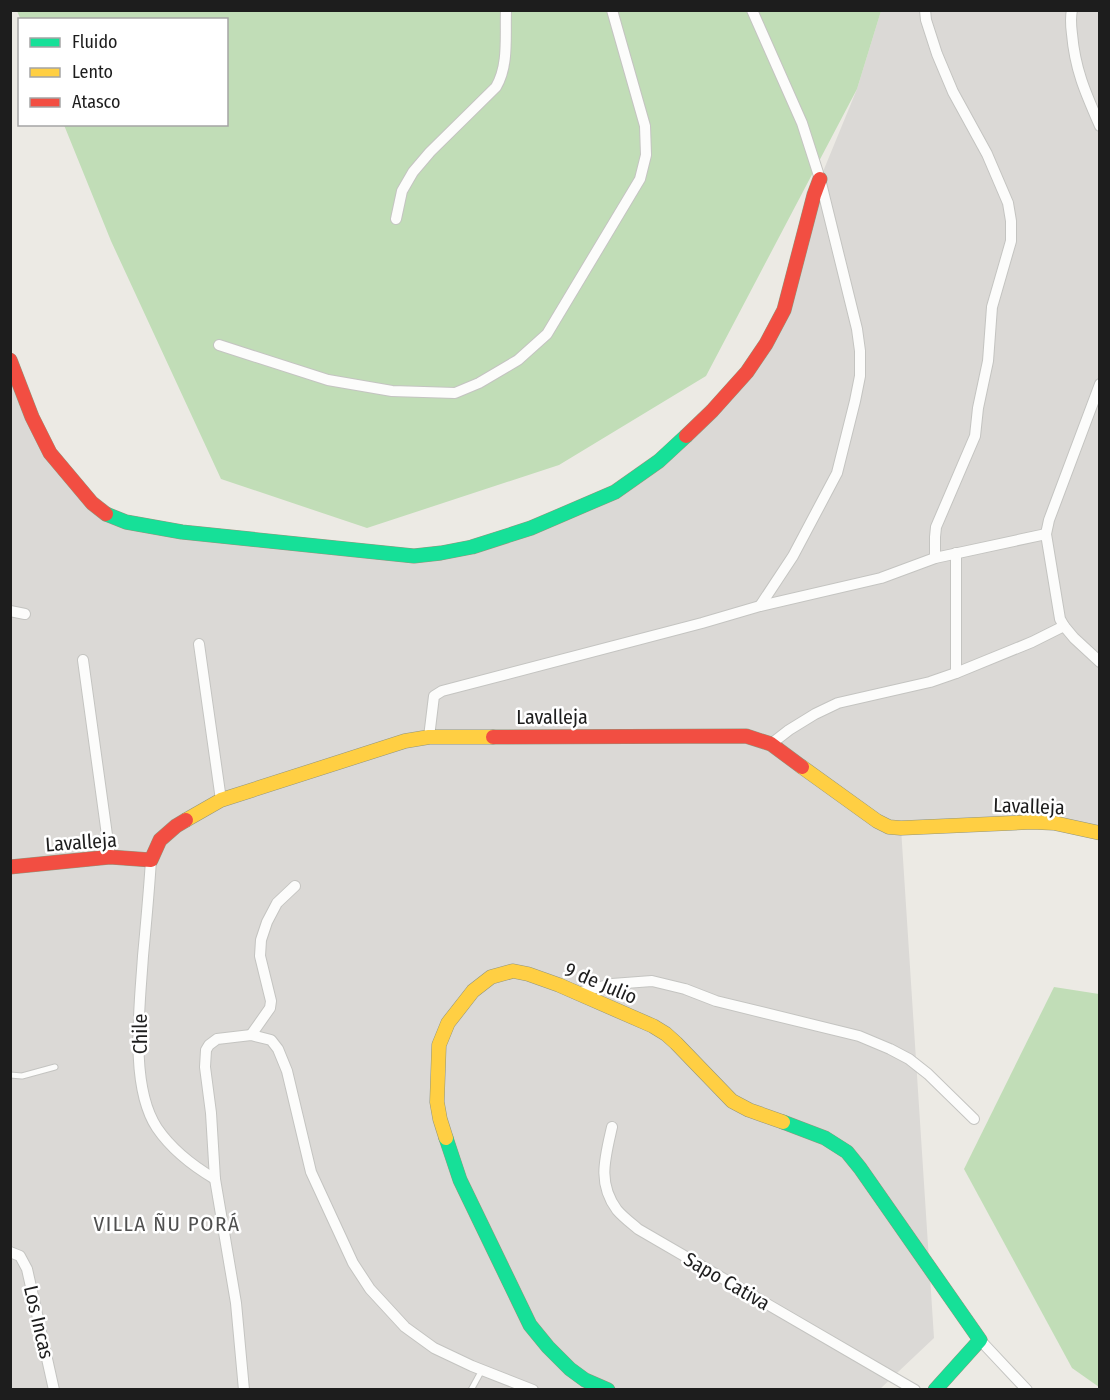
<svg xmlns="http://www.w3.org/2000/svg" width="1110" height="1400" font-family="'Fira Sans Condensed',sans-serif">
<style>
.residential{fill:#dbd9d6}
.forest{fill:#c1ddb7}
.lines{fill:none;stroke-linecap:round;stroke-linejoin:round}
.lane-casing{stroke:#c4c4c1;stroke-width:7}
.street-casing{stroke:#c4c4c1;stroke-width:12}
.fast-casing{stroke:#92957c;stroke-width:15}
.slow-casing{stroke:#92957c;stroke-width:15}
.jam-casing{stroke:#92957c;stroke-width:15}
.lane{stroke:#fcfcfb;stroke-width:5}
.street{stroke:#fcfcfb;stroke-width:10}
.fast{stroke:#16e098;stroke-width:14}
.slow{stroke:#ffcf43;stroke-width:14}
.jam{stroke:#f24e42;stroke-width:14}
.labels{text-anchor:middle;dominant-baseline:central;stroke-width:5;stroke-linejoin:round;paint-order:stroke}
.street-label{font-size:20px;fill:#1d1d1d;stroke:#fff}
.neighbourhood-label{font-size:21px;letter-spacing:1.5px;fill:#505050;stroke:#fff}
</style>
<rect width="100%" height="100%" fill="#eceae4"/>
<path class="residential" d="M881,11H1099V833L1054,823L901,828L934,1338L880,1389H11L10,361L50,453L107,515L414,556L531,528L659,461L766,344L820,179L857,89Z"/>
<g class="forest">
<path d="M17,11H881L857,89L706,376L559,465L367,528L221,479L111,241L64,125L226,124V20H21Z"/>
<path d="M1054,987L1099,994V1387L1072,1368L964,1169Z"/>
</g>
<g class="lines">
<g class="lane-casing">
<g id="lane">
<path d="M10,1075L22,1076L55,1067"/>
<path d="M471,1390L482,1370"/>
</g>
</g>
<g class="street-casing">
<g id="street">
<path d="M752,10L802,123L820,179L857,329L860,351V376L855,401L837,473L793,556L760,606"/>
<path d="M925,10L926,20L937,54L953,92L987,154L1008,203L1011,221V241L992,307L988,361L978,408L975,436L936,527L935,537V558"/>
<path d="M1072,10C1070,19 1071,26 1072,34C1075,70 1086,94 1100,126"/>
<path d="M396,219L402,191L413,172L430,152L496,87C509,65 505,36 506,10"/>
<path d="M219,345L328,380L392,391L455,393L479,383L518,360L547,334L640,179L646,155L645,126L612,10"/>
<path d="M10,611L25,614"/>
<path d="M1064,626L1074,638L1100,662"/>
<path d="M199,644L221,800"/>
<path d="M83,660L110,857"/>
<path d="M956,673V553"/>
<path d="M429,737L434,696L442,691L702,623L760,606L881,578L935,558L1046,534"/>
<path d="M771,744L789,730L815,714L838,703L930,682L956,673L1032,642L1064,626L1060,619L1046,534L1049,520L1100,384"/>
<path d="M151,860C149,892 146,924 143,956C140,1004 129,1086 157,1128C172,1150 193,1166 215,1179"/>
<path d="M577,993L612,984L652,981L685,989L716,1001L859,1036L890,1049L909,1059L928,1074L974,1119"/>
<path d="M251,1035L270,1008L271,1001L260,956L261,940L267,922L277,903L295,886"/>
<path d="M612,1127C605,1158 597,1183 617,1210C623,1217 631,1223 638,1229L915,1390"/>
<path d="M10,1252L20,1256L27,1269L54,1390"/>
<path d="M980,1340L1027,1390"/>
<path d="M244,1390L236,1303L215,1179L211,1113L205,1067L206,1050L209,1045L217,1039L251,1035L271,1040L278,1049L287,1071L311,1172L353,1263L370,1289L405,1327L434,1348L472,1366L533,1390"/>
</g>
</g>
<g class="fast-casing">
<g id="fast">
<path d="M106,514L126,522L182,532L414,556L441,553L472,547L531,528L615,492L659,461L686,436"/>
<path d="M783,1122L825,1138L847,1152L860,1168L980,1340L935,1390"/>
<path d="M446,1138L460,1180L530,1325L548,1347L570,1369L585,1380L608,1390"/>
</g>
</g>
<g class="slow-casing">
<g id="slow">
<path d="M802,767L877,821L889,827L901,828L1032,822L1054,823L1100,833"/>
<path d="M186,820L221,800L405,741L429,737H493"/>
<path d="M446,1138L440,1119L437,1102L439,1045L448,1023L473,991L491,977L513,971L528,974L559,985L653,1026L666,1034L676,1043L732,1101L749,1110L783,1122"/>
</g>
</g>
<g class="jam-casing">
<g id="jam">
<path d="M10,360L32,417L50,453L92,503L106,514"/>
<path d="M686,436L712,411L747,372L766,344L784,310L814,195L820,179"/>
<path d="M493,737L746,736L771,744L802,767"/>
<path d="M10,867L110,857L151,860L160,840L176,826L186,820"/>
</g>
</g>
<use href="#lane" class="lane"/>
<use href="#street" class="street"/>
<use href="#fast" class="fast"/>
<use href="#slow" class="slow"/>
<use href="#jam" class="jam"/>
</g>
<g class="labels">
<g class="street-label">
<text x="552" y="717">Lavalleja</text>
<text transform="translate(1029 806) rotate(2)">Lavalleja</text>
<text transform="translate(81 842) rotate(-4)">Lavalleja</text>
<text transform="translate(601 983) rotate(23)">9 de Julio</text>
<text transform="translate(140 1034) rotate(-90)">Chile</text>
<text transform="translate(727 1281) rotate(30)">Sapo Cativa</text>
<text transform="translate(39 1322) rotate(77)">Los Incas</text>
</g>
<g class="neighbourhood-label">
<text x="167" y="1224">VILLA ÑU PORÁ</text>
</g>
</g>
<rect width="1110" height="1400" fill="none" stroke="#1d1d1d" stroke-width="24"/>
<rect x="18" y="18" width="210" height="108" fill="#ffffff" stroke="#a5a5a5" stroke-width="1.5"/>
<rect x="30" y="38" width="30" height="9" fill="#16e098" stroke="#a5a5a5" stroke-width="1.5"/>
<text x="72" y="48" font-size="18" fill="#1d1d1d">Fluido</text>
<rect x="30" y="68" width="30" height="9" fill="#ffcf43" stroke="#a5a5a5" stroke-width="1.5"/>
<text x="72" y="78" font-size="18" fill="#1d1d1d">Lento</text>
<rect x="30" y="98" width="30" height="9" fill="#f24e42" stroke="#a5a5a5" stroke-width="1.5"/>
<text x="72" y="108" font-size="18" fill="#1d1d1d">Atasco</text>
</svg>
